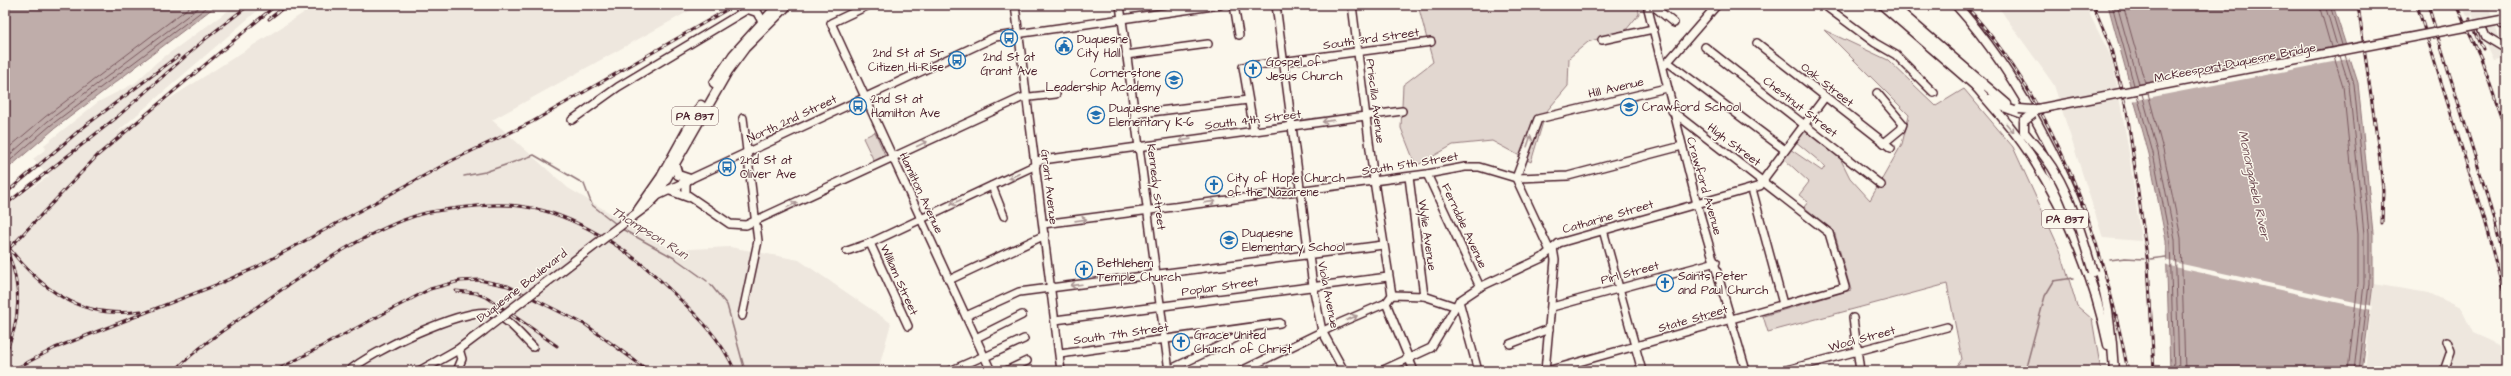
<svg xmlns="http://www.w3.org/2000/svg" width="2511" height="376" font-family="'Architects Daughter',sans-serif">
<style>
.built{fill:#eee7de}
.green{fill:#e2d7d0;stroke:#967b7e}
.water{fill:#bfadaa;stroke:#907477}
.pier{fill:#fbf7ec}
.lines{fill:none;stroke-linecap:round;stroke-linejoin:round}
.shore{stroke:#79585e;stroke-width:1}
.stream{stroke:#907477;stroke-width:1.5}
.minor-casing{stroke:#4a1f2b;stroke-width:10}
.major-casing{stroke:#4a1f2b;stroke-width:11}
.minor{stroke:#fbf7ec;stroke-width:7}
.major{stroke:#fbf7ec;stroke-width:8}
.rail-casing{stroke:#4a1f2b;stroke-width:3}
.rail{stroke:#fbf7ec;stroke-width:1.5;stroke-dasharray:4.5;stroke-linecap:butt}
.major-bridge-casing{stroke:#4a1f2b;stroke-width:11;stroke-linecap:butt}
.major-bridge{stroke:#fbf7ec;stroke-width:8}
.oneway{stroke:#ab9695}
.labels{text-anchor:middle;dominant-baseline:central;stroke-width:3;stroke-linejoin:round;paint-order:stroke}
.shield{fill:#fbf7ec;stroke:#7f6065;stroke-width:1}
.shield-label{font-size:11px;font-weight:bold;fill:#4a1f2b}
.poi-label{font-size:12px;fill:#4a1f2b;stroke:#fbf7ec;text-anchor:start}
.street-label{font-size:12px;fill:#4a1f2b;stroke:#fbf7ec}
.water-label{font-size:13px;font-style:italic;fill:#6d4a51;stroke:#fbf7ec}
</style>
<rect width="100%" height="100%" fill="#fbf7ec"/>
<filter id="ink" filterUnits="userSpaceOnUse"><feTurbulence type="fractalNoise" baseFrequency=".025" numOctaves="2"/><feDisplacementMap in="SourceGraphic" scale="8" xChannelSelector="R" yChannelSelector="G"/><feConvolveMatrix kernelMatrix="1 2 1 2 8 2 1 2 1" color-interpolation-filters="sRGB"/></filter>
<g filter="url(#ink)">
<g class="built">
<path d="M236,5H264L116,133L316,5H700L492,120L568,188L672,250L730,247L799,260L891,323L878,371H473L452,346L406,371H5V206L49,176L33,159L46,149L44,145L98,102L135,83L157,62Z"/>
<path d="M1997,5H2085L2112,59L2128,146L2141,241L2103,238L2054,85Z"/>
<path d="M2462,5H2488L2506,58L2493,60L2471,12L2472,16H2467Z"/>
<path d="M2373,284L2429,293L2461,308L2473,333L2493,342L2506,355V371H2365Z"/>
</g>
<g class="green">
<path d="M1418,5H1638L1639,14L1626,30L1588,42L1569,58L1568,86L1546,112L1531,162L1492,141L1453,145L1416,166L1401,128L1403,85L1433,62Z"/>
<path d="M1824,30L1888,60L1936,106L1964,89L2013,147L2060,250L2077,306L2092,319L2101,371H1953L1962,359L1947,284L1768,332L1763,316L1851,290L1834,231L1804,207L1808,202L1799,195L1809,182L1784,159L1790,149L1822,171L1825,166L1795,141L1806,129L1839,156L1850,178L1870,200L1902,144L1909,115Z"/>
<path d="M875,132L885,155L874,161L863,138Z"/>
</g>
<g class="water">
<path d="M5,5H217L54,129L5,171Z"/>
<path d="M2108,5H2333L2358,83L2373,233V284L2362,371H2170L2166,241L2149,154Z"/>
</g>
<g class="pier">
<path d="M2349,46L2353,58L2132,101L2129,89Z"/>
<path d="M2164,260L2373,306L2372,310L2170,266L2165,264Z"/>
</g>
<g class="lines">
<g class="shore">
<path d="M2112,5L2134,85"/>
<path d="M2117,5L2139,84"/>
<path d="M2123,5L2145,83"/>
<path d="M2319,5L2331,47"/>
<path d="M2325,5L2337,46"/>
<path d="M2330,5L2342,45"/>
<path d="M2345,55L2354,84L2369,233V284L2359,371"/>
<path d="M2340,56L2349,85L2364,234V284L2354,371"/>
<path d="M2334,57L2343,86L2358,234V283L2348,371"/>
<path d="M2148,93L2163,150L2181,238L2185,371"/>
<path d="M2142,94L2158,152L2175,239L2179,371"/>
<path d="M2137,95L2153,153L2170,240L2174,371"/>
<path d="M5,151L45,117L192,5"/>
<path d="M5,159L48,121L202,5"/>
<path d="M5,165L51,125L210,5"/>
</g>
<g class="stream">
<path d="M464,176L485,172L534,155L584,184L592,205L616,224"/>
<path d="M622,229L676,259L707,281"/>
<path d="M2150,259L2166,257"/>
<path d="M2110,260L2125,258L2144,259"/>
<path d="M710,284L727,305L745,371"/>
<path d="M2025,371L2045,296L2054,281L2073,278"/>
</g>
<g class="minor-casing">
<g id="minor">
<path d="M869,5L831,23L991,371"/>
<path d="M1015,5L1061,371"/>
<path d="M1120,5L1169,371"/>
<path d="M1234,5L1239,35"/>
<path d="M1276,5L1313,286L1322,331L1344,371"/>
<path d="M1352,5L1374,181L1392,295"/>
<path d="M1647,5L1697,204L1746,371"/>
<path d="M1652,5L1674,23"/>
<path d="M1824,5L1875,43L1896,55L1934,93"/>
<path d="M2481,25L2486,37L2506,49"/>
<path d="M1602,40L1653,29"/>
<path d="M1757,43L1891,148"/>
<path d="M1705,47L1881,185"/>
<path d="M1126,55L1208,44"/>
<path d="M1669,63L1785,150"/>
<path d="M1665,65L1717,5"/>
<path d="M1877,93L1903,124L1901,129L1884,143"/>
<path d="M1056,94L1021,98L746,225L730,224L686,194V182L690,179L995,37L1220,5"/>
<path d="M1135,114L1248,100"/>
<path d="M572,120L618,87L748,9"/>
<path d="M1254,131L1243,67L1431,42"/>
<path d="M1035,161L1402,111"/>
<path d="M1427,174L1480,287"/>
<path d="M1409,177L1424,296"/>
<path d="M992,186L1004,216"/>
<path d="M1752,189L1783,304"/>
<path d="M1043,224L1427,174L1465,167H1479L1516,178L1568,176L1682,146"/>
<path d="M1603,230L1642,371"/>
<path d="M870,243L908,326"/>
<path d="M847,251L870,243L1036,165"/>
<path d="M1550,251L1516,178L1538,119L1666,88"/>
<path d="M949,280L1045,235"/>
<path d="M1459,301L1478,371"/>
<path d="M1386,303L1414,371"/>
<path d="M1552,307L1716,262"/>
<path d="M742,316L758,241L743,118"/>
<path d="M966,316L1019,292L1383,245"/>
<path d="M1853,318L1860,371"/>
<path d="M1055,320L1388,277"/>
<path d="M976,338L1022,315"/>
<path d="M1510,344L1549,329"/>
<path d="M1060,354L1280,323"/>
<path d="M985,357L1024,339"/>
<path d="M349,371C370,352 464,307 490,313C507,316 521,336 533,347"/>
<path d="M457,371L462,359L459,349"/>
<path d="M950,371L984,356"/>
<path d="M1006,371L1027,361"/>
<path d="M1162,371L1169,370L1240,336L1254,327"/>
<path d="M1241,371L1342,322L1386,303L1392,295L1424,296L1454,306"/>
<path d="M1381,371L1431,348L1459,301L1480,287L1542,258L1559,243L1760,186L1766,176L1825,97"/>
<path d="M1545,371L1555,260L1553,248"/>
<path d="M1547,371L1845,287L1829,233L1672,111"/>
<path d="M1783,371L1947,327"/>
<path d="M2444,371L2451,351L2447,341"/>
</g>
</g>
<g class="major-casing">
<g id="major">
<path d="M1882,5L1980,90"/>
<path d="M1892,5L2007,104"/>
<path d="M1956,5C2024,80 2090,211 2108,311C2111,331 2113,351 2114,371"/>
<path d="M748,9L757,12L764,24"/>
<path d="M2502,24L2506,23"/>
<path d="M714,83L733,55L778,5"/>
<path d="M1976,87C1996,110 2017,133 2033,159C2068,214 2095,281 2108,345"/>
<path d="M1990,99L2001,106L2020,113"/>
<path d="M2024,121V132L2033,143"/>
<path d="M675,165L678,175L690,179"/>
<path d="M2050,169L2063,205"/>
<path d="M669,190L688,197"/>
<path d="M658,195L686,182"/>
<path d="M638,210L661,177L701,105"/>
<path d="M625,222L648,205L656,197L728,71L745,48L788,5"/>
<path d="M420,371L459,349L483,331"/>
</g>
</g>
<use href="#minor" class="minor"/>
<use href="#major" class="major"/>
<g class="rail-casing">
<g id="rail">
<path d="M1965,5C2058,107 2102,238 2128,371"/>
<path d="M2093,5L2110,45L2127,111L2148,264L2154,371"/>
<path d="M2358,5L2379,152L2383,190L2382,224"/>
<path d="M2417,5L2482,213L2506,300"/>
<path d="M2428,5L2486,192L2506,264"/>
<path d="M2456,5L2481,58L2506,131"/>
<path d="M269,19L287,5"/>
<path d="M2470,19L2483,49"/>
<path d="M5,194L81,129L178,56"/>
<path d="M5,205L116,118L204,40L249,5"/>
<path d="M5,243C40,289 80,320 141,311"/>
<path d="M5,253L98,155L276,5"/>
<path d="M456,291L476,293L488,298L557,346"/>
<path d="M5,353C21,321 22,285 7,251"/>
<path d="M11,371L55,348L216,285L255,268L451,161L532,122L735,5"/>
<path d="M175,371C202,342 239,320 271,297C313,268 363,234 412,217C427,211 443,210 458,208C481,205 503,203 526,207C574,214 628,249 663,283C691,310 719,334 735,371"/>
<path d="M275,371L430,289L460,281L479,280L508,286L586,325L649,371"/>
</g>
</g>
<use href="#rail" class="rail"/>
<g class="major-bridge-casing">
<g id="major-bridge">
<path d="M2019,109L2032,110L2501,20"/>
<path d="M2024,121L2033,114"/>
<path d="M2033,143C2067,178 2079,227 2093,272"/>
<path d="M483,331L625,222"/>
</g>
</g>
<use href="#major-bridge" class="major-bridge"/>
</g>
<defs><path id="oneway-shaft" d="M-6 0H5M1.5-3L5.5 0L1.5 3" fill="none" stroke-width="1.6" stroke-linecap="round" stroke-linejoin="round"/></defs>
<g class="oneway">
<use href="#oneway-shaft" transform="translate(1328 121) rotate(172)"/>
<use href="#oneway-shaft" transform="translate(2010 128) rotate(50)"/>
<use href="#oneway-shaft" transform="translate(1185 140) rotate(172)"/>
<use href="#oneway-shaft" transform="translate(1529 141) rotate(-71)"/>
<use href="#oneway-shaft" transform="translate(922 144) rotate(-25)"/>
<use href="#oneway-shaft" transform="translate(1014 176) rotate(155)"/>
<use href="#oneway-shaft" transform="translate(956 202) rotate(155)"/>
<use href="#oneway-shaft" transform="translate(1210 202) rotate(-7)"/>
<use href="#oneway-shaft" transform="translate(792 205) rotate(-25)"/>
<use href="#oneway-shaft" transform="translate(1081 220) rotate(-8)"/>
<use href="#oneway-shaft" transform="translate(1076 285) rotate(173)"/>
<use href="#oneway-shaft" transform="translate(1352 318) rotate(-23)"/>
</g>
</g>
<defs>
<g id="bus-ring" transform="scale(0.9)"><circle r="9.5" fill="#fbf7ec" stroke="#1f6fb2" stroke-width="1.5"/><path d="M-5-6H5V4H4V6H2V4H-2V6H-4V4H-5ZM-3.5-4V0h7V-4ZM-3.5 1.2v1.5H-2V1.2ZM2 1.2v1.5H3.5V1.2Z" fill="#1f6fb2"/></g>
<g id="civic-ring" transform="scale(0.9)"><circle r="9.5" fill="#fbf7ec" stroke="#1f6fb2" stroke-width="1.5"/><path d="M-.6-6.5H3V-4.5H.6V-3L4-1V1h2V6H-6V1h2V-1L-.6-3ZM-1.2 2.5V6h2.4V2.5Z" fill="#1f6fb2"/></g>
<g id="church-ring" transform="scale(0.9)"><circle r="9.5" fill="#fbf7ec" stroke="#1f6fb2" stroke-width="1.5"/><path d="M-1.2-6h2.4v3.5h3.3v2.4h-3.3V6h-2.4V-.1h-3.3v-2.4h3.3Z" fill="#1f6fb2"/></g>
<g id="school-ring" transform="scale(0.9)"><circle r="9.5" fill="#fbf7ec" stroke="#1f6fb2" stroke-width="1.5"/><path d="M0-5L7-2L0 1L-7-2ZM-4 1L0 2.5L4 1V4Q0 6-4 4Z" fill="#1f6fb2"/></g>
</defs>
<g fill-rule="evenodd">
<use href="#bus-ring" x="1009" y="38"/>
<use href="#civic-ring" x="1064" y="46"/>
<use href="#bus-ring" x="957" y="60"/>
<use href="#church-ring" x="1253" y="69"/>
<use href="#school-ring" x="1174" y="80"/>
<use href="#bus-ring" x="858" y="106"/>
<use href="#school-ring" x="1629" y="107"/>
<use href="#school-ring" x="1096" y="115"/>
<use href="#bus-ring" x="727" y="167"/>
<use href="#church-ring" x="1214" y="185"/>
<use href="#school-ring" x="1229" y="240"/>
<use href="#church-ring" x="1084" y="270"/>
<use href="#church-ring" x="1665" y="283"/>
<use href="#church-ring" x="1181" y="342"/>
</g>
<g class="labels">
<g class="shield">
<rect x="672" y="107" width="46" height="18" rx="3"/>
<rect x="2042" y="210" width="46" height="18" rx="3"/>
</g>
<g class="shield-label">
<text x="695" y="116">PA 837</text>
<text x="2065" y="219">PA 837</text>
</g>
<g class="poi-label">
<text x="1077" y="39">Duquesne<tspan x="1077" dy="14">City Hall</tspan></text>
<text x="944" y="53" text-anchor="end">2nd St at Sr<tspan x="944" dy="14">Citizen Hi-Rise</tspan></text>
<text x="1009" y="57" text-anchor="middle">2nd St at<tspan x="1009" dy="14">Grant Ave</tspan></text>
<text x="1266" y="62">Gospel of<tspan x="1266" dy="14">Jesus Church</tspan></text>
<text x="1161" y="73" text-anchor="end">Cornerstone<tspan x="1161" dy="14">Leadership Academy</tspan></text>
<text x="871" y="99">2nd St at<tspan x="871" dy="14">Hamilton Ave</tspan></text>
<text x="1642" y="107">Crawford School</text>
<text x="1109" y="108">Duquesne<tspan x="1109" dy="14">Elementary K-6</tspan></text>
<text x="740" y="160">2nd St at<tspan x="740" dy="14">Oliver Ave</tspan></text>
<text x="1227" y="178">City of Hope Church<tspan x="1227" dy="14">of the Nazarene</tspan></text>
<text x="1242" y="233">Duquesne<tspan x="1242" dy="14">Elementary School</tspan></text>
<text x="1097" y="263">Bethlehem<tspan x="1097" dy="14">Temple Church</tspan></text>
<text x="1678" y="276">Saints Peter<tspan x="1678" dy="14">and Paul Church</tspan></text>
<text x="1194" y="335">Grace United<tspan x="1194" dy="14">Church of Christ</tspan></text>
</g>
<g class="street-label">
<text transform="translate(1371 39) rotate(-8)">South 3rd Street</text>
<text transform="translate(2235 63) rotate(-11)">McKeesport-Duquesne Bridge</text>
<text transform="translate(1827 85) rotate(38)">Oak Street</text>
<text transform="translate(1616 88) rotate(-13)">Hill Avenue</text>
<text transform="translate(1375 101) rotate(83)">Priscilla Avenue</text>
<text transform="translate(1800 107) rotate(38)">Chestnut Street</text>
<text transform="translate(792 119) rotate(-25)">North 2nd Street</text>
<text transform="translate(1253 120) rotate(-7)">South 4th Street</text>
<text transform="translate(1734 145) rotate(37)">High Street</text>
<text transform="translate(1410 164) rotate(-9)">South 5th Street</text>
<text transform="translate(1704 186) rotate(74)">Crawford Avenue</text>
<text transform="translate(1049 187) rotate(83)">Grant Avenue</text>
<text transform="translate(1156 187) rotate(83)">Kennedy Street</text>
<text transform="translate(921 193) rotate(65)">Hamilton Avenue</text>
<text transform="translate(1608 217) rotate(-16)">Catharine Street</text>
<text transform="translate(1464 226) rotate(65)">Ferndale Avenue</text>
<text transform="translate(1427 235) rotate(82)">Wylie Avenue</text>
<text transform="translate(1630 273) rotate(-15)">Pirl Street</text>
<text transform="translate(899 280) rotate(66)">William Street</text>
<text transform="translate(522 286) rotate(-38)">Duquesne Boulevard</text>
<text transform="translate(1220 287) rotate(-8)">Poplar Street</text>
<text transform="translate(1328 295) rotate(79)">Viola Avenue</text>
<text transform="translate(1693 319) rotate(-16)">State Street</text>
<text transform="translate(1121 334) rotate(-8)">South 7th Street</text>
<text transform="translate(1862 339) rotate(-15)">Wool Street</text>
</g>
<g class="water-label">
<text transform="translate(2254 185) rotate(78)">Monongahela River</text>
<text transform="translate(650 233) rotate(32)">Thompson Run</text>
</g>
</g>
<rect width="2511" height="376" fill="none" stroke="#fbf7ec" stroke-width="20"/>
<rect x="10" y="10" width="2491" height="356" fill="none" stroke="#4a1f2b" stroke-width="1.5" filter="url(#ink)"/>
</svg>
